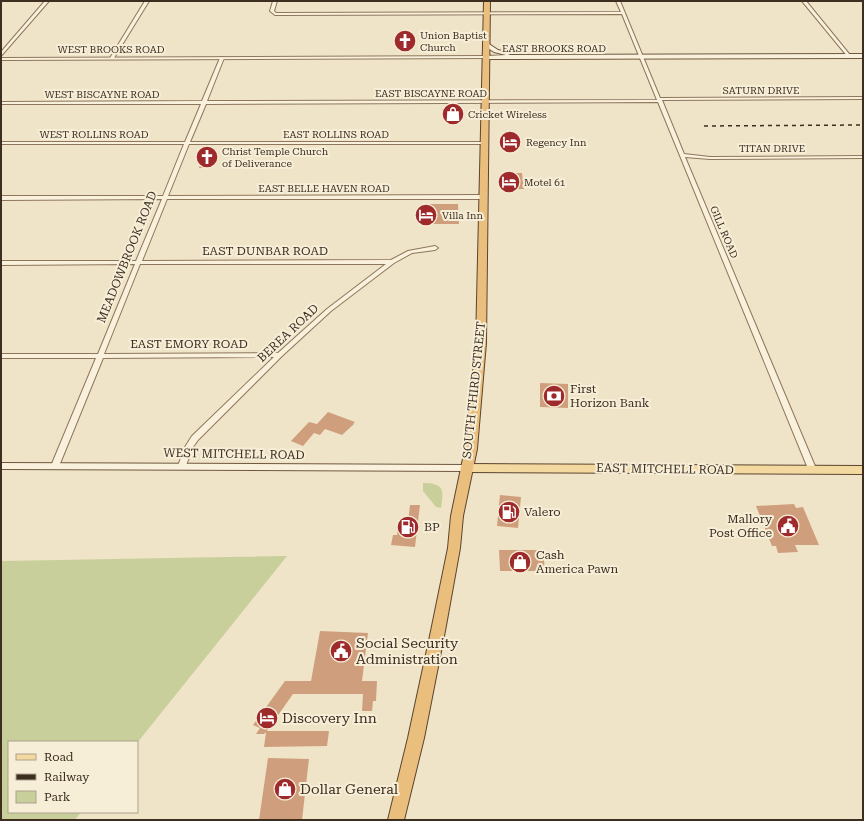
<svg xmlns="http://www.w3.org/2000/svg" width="864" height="821" font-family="'Roboto Serif',serif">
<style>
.green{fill:#c9cf9b}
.building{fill:#cf9f7d}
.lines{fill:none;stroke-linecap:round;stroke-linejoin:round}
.minor-casing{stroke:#8d765c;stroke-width:2}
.tertiary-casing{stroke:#8d765c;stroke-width:2}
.secondary-casing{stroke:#6f573f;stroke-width:2}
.primary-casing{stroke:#5b4430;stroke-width:2}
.trunk-casing{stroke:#5b4430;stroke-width:2}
.minor{fill:#faf1dc;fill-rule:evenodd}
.tertiary{fill:#faf1dc;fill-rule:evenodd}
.secondary{fill:#faf1dc;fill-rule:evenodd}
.primary{fill:#f3d9a0;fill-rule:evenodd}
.trunk{fill:#eabe7c;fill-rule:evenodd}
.rail{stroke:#3d2e20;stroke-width:1.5;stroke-dasharray:4 4;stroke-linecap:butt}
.labels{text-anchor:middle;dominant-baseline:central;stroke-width:4;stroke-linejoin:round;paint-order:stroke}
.far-poi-label{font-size:10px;fill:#3d2e20;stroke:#f7eed8;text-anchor:start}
.far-street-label{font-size:10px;fill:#3d2e20;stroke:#f7eed8}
.street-label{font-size:12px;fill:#3d2e20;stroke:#f7eed8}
.poi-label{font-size:12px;fill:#3d2e20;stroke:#f7eed8;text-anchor:start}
.near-poi-label{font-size:14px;fill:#3d2e20;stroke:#f7eed8;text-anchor:start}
</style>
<rect width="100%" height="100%" fill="#f0e4c8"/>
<g class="green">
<path d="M423,483C444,483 444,490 441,508L436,507L423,491Z"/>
<path d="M287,556L137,743L9,742V812H81L75,820H1V561Z"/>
</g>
<g class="building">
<path d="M442,109H463V118L442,117Z"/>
<path d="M205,150H215L208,168H199Z"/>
<path d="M505,173H522L524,189H507Z"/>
<path d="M422,204H458L459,224H422Z"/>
<path d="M540,383L568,384V408L540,407Z"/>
<path d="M328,412L355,422L353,424H354L342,435L325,429L320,435L314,433L303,446L291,441L309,422L317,424Z"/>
<path d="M500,495L521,497L518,528L497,526Z"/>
<path d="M794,504L796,508L803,507L819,545H795L798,552L778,553L776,546H772L756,506Z"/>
<path d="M410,505H420L415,547L391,545L393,535H397L399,522L408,523Z"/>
<path d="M499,550H539L540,560H544L545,571H500Z"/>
<path d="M320,631L368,633L362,681H377L376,701H373L372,711H362L363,694H293L267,731H329L327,746L264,747L266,732L264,734H256L260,728L253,725L285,681H311Z"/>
<path d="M268,758L309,759L302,820H259Z"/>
</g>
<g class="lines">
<g class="minor-casing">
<g id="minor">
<path d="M45,1H49L1,56V52Z"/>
<path d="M145,1H149L114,58L111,59L110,58Z"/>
<path d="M273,1H277L274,11L276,13L621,12L616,1H620L660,98L863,97V99L662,100L684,154L710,157L863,156V158L710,159L685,157L817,471L816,473H810L809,471L658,102L206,104L190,142H485L487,143L485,144H189L168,196L484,195L487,197L484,199H167L142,261L391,260L408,251L435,246L438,248L435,250L412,253L394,263L331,311L282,356L198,440L193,447L185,468H179L178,466L185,447L192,436L274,357L103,358L59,466L58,468H52L51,466L96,358H1V354H98L135,264L1,265V261H136L162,199L1,200V196H163L184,144H1V142H185L201,104H1V102L202,101L220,58L222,57L224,58L207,101L657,100L622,14L275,15L270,11ZM140,264H386L327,309L278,353L104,354Z"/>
<path d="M802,1H806L850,55V57H848Z"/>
</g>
</g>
<g class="tertiary-casing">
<path id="tertiary" d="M486,56H488V58L1,60V58Z"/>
</g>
<g class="secondary-casing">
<g id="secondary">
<path d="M485,44H489L498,50L509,53L510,54L508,55L863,54V58L486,59L484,58V56L506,55L494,52L485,46Z"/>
<path d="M1,463L466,465L469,466L471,468L469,470L466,471L1,469Z"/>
</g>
</g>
<g class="primary-casing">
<path id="primary" d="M466,464L863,466V474L466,472L462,471L460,468L462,465Z"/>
</g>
<g class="trunk-casing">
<path id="trunk" d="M484,1H490L486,343L477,449L463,516L460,548L445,631L424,738L404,820H388L408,738L431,631L448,548L451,516L465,449L476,343Z"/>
</g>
<use href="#minor" class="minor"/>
<use href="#tertiary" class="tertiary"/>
<use href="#secondary" class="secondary"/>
<use href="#primary" class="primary"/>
<use href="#trunk" class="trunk"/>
<path class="rail" d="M704,126L863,125"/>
</g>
<defs>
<g id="church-disc" transform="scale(1.15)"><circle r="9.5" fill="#9e2a2b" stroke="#f7eed8"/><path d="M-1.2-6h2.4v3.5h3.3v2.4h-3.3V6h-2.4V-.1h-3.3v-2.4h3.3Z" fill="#fff"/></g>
<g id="shop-disc" transform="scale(1.15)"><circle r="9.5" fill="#9e2a2b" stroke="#f7eed8"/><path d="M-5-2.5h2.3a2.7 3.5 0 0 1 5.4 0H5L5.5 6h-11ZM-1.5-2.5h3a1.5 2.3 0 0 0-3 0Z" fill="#fff"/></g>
<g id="hotel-disc" transform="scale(1.15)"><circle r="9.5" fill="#9e2a2b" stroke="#f7eed8"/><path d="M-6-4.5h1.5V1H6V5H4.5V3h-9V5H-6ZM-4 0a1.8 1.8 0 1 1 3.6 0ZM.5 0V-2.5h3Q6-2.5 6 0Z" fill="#fff"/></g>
<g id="bank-disc" transform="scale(1.15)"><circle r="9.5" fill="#9e2a2b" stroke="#f7eed8"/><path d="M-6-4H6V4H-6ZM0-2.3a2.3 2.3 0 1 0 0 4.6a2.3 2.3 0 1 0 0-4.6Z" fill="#fff"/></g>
<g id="fuel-disc" transform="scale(1.15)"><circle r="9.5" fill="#9e2a2b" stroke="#f7eed8"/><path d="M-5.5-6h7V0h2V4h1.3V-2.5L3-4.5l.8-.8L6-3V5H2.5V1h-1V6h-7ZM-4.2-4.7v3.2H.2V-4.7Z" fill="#fff"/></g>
<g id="civic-disc" transform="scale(1.15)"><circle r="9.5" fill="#9e2a2b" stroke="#f7eed8"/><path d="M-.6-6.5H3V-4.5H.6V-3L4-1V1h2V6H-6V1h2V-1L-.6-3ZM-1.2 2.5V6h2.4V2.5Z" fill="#fff"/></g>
</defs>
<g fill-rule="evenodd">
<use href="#church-disc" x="405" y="41"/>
<use href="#shop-disc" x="453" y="114"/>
<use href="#hotel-disc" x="510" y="142"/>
<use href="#church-disc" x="207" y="157"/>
<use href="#hotel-disc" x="509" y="182"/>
<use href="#hotel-disc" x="426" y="215"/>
<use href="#bank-disc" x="554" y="396"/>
<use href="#fuel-disc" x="509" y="512"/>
<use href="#civic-disc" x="788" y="526"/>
<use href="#fuel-disc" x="408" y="527"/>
<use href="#shop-disc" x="520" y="562"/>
<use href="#civic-disc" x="341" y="651"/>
<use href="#hotel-disc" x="267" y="718"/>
<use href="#shop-disc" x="285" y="789"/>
</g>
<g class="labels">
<g class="far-poi-label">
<text x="420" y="35">Union Baptist<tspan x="420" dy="12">Church</tspan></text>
<text x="468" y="114">Cricket Wireless</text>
<text x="526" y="142">Regency Inn</text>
<text x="222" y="151">Christ Temple Church<tspan x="222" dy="12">of Deliverance</tspan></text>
<text x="524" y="182">Motel 61</text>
<text x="442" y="215">Villa Inn</text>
</g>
<g class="far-street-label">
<text x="554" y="48">EAST BROOKS ROAD</text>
<text x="111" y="49">WEST BROOKS ROAD</text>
<text x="761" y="90">SATURN DRIVE</text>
<text x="431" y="93">EAST BISCAYNE ROAD</text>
<text x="102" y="94">WEST BISCAYNE ROAD</text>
<text x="94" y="134">WEST ROLLINS ROAD</text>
<text x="336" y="134">EAST ROLLINS ROAD</text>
<text x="772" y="148">TITAN DRIVE</text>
<text x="324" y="188">EAST BELLE HAVEN ROAD</text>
<text transform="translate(724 232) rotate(67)">GILL ROAD</text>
</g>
<g class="street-label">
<text x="265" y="251">EAST DUNBAR ROAD</text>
<text transform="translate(127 257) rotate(-68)">MEADOWBROOK ROAD</text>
<text transform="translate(288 333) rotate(-43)">BEREA ROAD</text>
<text x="189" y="344">EAST EMORY ROAD</text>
<text transform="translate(474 390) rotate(-84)">SOUTH THIRD STREET</text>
<text transform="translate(234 454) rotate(1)">WEST MITCHELL ROAD</text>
<text transform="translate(665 469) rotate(1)">EAST MITCHELL ROAD</text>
</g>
<g class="poi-label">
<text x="570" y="389">First<tspan x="570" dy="14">Horizon Bank</tspan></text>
<text x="524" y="512">Valero</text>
<text x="772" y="519" text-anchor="end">Mallory<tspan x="772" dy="14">Post Office</tspan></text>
<text x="424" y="527">BP</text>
<text x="536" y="555">Cash<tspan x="536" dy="14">America Pawn</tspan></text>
</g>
<g class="near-poi-label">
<text x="356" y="643">Social Security<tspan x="356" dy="16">Administration</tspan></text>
<text x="282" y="718">Discovery Inn</text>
<text x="300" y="789">Dollar General</text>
</g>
</g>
<rect width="864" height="821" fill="none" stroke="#3d2e20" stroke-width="4"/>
<rect x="8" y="741" width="130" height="72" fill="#f7eed8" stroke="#ada18e"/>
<rect x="16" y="754" width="20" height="6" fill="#f3d9a0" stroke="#ada18e"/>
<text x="44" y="761" font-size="12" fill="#3d2e20">Road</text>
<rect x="16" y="774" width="20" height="6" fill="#3d2e20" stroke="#ada18e"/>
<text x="44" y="781" font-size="12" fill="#3d2e20">Railway</text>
<rect x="16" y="791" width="20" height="12" fill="#c9cf9b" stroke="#ada18e"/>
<text x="44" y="801" font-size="12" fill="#3d2e20">Park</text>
</svg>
